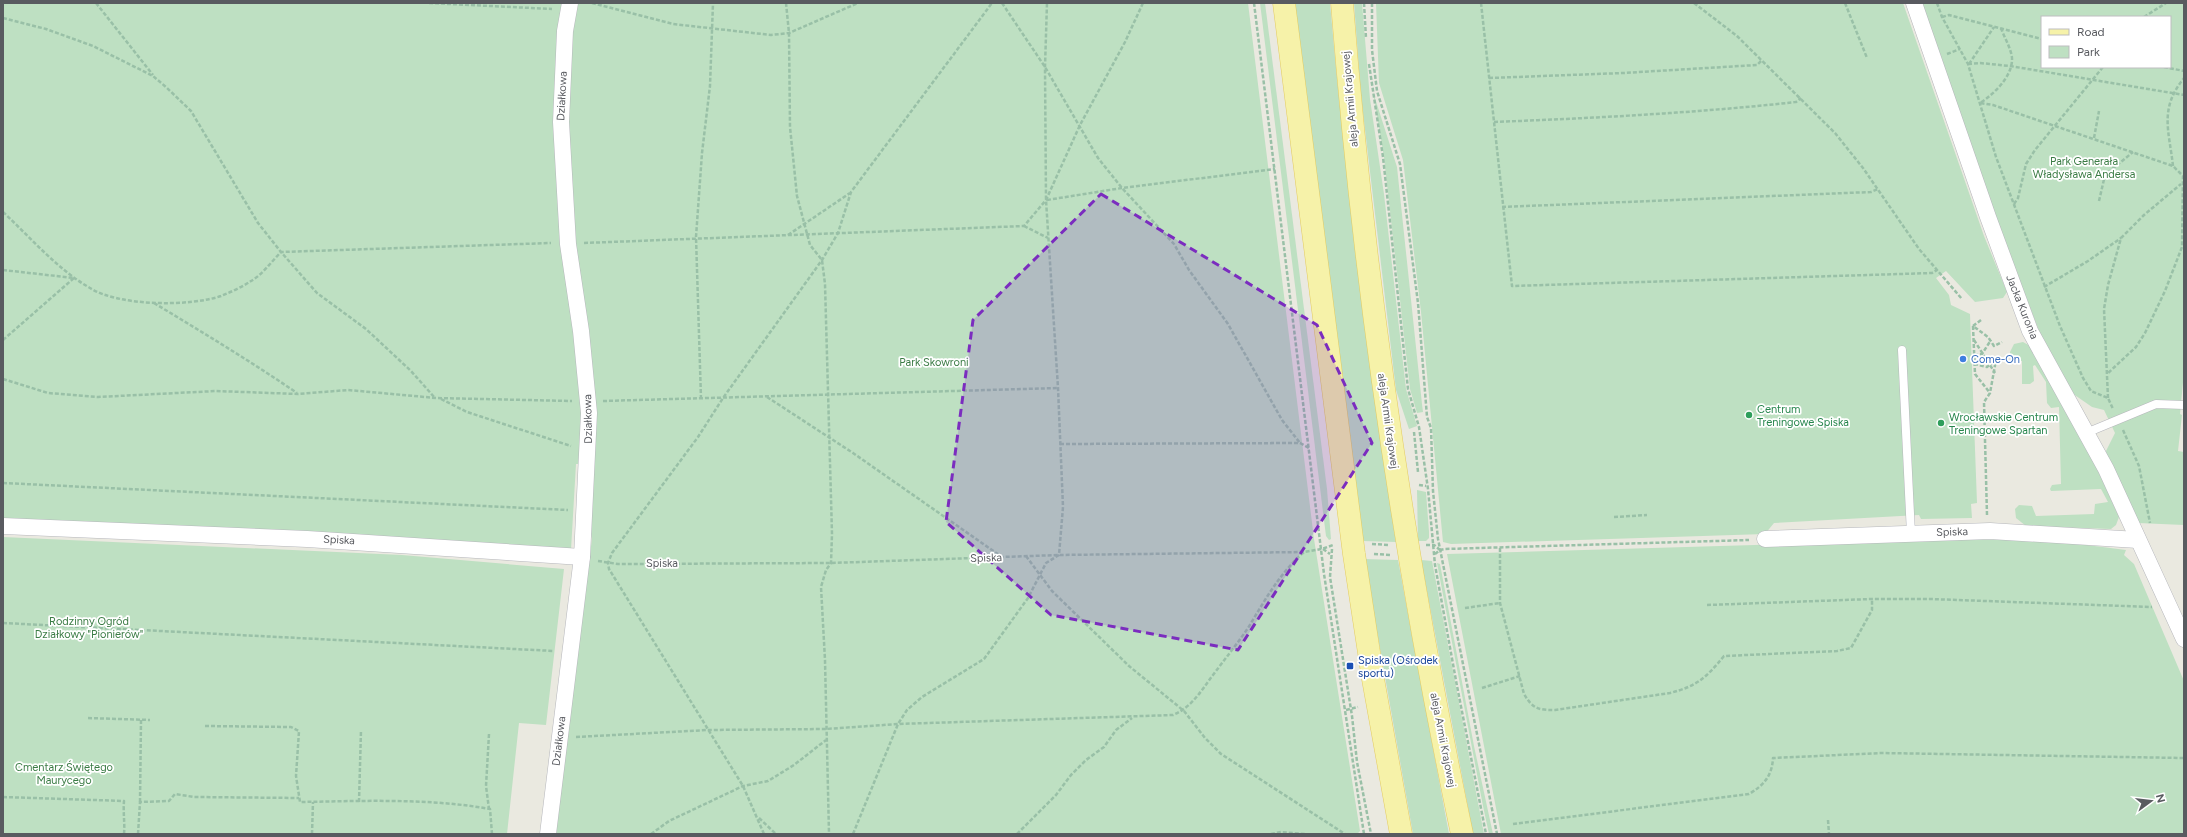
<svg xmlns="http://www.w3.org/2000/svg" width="2187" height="837" font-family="Figtree,sans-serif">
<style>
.green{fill:#bee0c2;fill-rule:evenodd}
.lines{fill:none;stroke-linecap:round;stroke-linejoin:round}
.lane-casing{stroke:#b6b7bc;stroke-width:9}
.street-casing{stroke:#b6b7bc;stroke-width:17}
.primary-casing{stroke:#e3cb61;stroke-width:23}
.path{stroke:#99c0a7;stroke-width:2.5;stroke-dasharray:4 2;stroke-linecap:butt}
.lane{stroke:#fff;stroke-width:8}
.street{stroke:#fff;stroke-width:16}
.primary{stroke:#f6f2a9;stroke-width:22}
.marked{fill:#7b2cbf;fill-opacity:0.2;stroke:#7b2cbf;stroke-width:3;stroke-dasharray:8 5;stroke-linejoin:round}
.shop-dot{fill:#3f7fe0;stroke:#fff;stroke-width:1.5}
.leisure-dot{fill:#2e9e5b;stroke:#fff;stroke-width:1.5}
.transit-dot{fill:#1a4fb4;stroke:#fff;stroke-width:1.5}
.labels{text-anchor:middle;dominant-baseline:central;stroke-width:3.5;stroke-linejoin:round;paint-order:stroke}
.street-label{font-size:11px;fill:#595b60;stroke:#fff}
.park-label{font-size:11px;fill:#3b7c45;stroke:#fff}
.shop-label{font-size:11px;fill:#366cbe;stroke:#fff;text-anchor:start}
.leisure-label{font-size:11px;fill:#27864d;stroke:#fff;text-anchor:start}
.transit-label{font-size:11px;fill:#164399;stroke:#fff;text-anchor:start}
</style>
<rect width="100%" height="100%" fill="#eae9e0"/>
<g class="green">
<path d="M3,3H1248L1314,539L1360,831L1357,834H555L565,741L592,539L590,528L593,464H576L571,550L3,519Z"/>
<path d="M1260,3H1265L1327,489L1331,539L1329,540L1326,536Z"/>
<path d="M1293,3H1330C1346,184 1368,363 1396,542L1362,541Z"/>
<path d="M1354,3H1362L1370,99L1384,194L1406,389L1417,426L1409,429L1396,390L1361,96Z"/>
<path d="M1376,3H1903L1984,236L2007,292L2003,298L1975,302L1946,271L1936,278L1949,295L1951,305L1970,314L1977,503L1971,504L1972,518L1921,519L1919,515L1774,523L1765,534L1451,544L1443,542L1421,312L1403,160L1379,83Z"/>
<path d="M1922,3H2184V372L2180,414L2182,415L2178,451L2184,452V525L2138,523L2108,462L2106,451L2115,433L2104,410L2092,407L2069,391L2043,341L1994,215ZM2042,17H2170V67H2042Z"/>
<path d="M1373,92L1397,167L1422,404L1423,412L1417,413L1410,389L1384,157Z"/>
<path d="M2023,342L2032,347L2085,442L2119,517L2116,525L2111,529L2026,526L2016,518L2015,509L2019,505L2032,506L2036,516L2094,514L2095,504L2108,502L2101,489L2051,491L2050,489L2052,485L2061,484L2059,407L2051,408L2047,403L2046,382L2035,365L2033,366L2034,381L2030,384H2022V361H2011L2010,352L2014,344Z"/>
<path d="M1417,490L1426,492L1429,532V538L1426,541H1418Z"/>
<path d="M3,537L402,555L564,569L546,725L519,723L507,834H3Z"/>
<path d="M1990,538L2071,543L2126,550L2124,555L2134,564L2184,681V834H1501L1447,554Z"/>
<path d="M1364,559L1398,560L1449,834H1413Z"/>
<path d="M1421,560L1432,561L1484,834H1473Z"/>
<path d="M1437,563L1440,564L1474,746L1493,834H1489L1483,806Z"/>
</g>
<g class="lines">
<g class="lane-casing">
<g id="lane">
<path d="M1902,350L1911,534"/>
<path d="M2086,433L2156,404L2184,405"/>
</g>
</g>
<g class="street-casing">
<g id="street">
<path d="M1914,3L1988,217L2030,331L2106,469L2184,639"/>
<path d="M3,526L307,539L582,557"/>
<path d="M1765,539L1990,531L2138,540"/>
<path d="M548,834L582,557L589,413L581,331L568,244L561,122L565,31L570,3"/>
</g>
</g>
<g class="primary-casing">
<g id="primary">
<path d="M1284,3L1354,554L1373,679L1401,834"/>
<path d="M1342,3C1364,283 1404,560 1462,834"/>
</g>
</g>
<g class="path">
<path d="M96,3L153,75"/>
<path d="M429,3L552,9"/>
<path d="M592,3L673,24L771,35L789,33L858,3"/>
<path d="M786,3L789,33L790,127L797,196L810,245L822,260L825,284L832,534L831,563L826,570L821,587L825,660L829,834"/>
<path d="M1002,3L1045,67L1098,158L1122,188L1174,244L1189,270L1228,324L1282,420L1300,443"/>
<path d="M1254,3L1324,574L1364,834"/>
<path d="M1364,3L1366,38"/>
<path d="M1372,3V50L1377,91L1400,164L1418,303L1427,417L1431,428L1433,491L1438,539L1497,834"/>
<path d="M1481,3L1512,286L1932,273L1937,270"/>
<path d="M1694,3L1737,36L1835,133L1863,168L1919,249L1962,299"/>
<path d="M1845,3L1867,58"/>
<path d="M1937,3L1942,17L1968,64L1996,157L2060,326L2083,378L2091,391L2108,398L2113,409"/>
<path d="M1942,17L1949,15L2042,39"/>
<path d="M2144,17L2166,3"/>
<path d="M3,18L46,29L93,46L153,76L166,87L191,111L258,223L281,252L317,293L366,329L411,371L435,398"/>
<path d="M2001,28C2004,37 2011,48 2012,58C2013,76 1994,94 1980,103L1993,105L2173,166L2183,176L2182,247L2165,291L2145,333L2136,347L2107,374"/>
<path d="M1947,54L1960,49"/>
<path d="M1369,64L1383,157L1408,389L1419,427L1428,489L1435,565L1457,686L1486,834"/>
<path d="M1968,64L1980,63L2010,66L2184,95"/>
<path d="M1969,64L1994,27"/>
<path d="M2164,67L2184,71"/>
<path d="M1489,78L1623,73L1757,65L1761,61"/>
<path d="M1494,122C1595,118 1696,113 1796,102L1801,98"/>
<path d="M2094,138L2099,111"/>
<path d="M2173,166C2169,130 2159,109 2184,78"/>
<path d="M1047,200L1122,188L1275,169"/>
<path d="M2099,201L2105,175L2133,152"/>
<path d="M2014,204L2018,198L2026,164L2035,150L2103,67"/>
<path d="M1502,207L1871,192L1878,189"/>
<path d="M3,212C31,238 57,269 90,288C118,306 189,307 221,296C231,292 242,287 251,281C262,275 272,261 281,252L551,243"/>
<path d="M1024,226L1048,238"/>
<path d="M788,235L850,193"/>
<path d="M584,243L1024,226L1046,200L1080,125L1125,42L1143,3"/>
<path d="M3,270L74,278"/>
<path d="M2044,287L2088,261L2121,238"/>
<path d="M154,303C202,332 250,361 297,393"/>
<path d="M1981,320L1973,326L1988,337L1994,346L2002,342"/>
<path d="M1973,326L1975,374L1990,393"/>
<path d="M3,340L74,278"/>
<path d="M1974,340L1995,373"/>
<path d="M1974,355L1982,354L1991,340"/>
<path d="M1974,364L1987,367L1996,360H2003"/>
<path d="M3,379L48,393L98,397L216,391L298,394L348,390L436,398L572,401"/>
<path d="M767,397L853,453L1002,557"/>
<path d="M2108,398L2104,309L2108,285L2121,238L2144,215L2181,184"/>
<path d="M441,399L467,412L571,446"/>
<path d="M701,399L696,237L702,153L710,86L713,3"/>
<path d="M603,401L1058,388"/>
<path d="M2123,430L2139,466L2150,523"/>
<path d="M1414,432L1418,472"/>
<path d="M1060,444L1300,443L1309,448"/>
<path d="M3,483L568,510"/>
<path d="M1419,485L1426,486"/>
<path d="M1987,515L1984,402L1990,393L1996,360"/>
<path d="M1614,517L1647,515"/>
<path d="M1372,544L1389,545"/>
<path d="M1426,545H1434L1440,550"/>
<path d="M1500,548V603L1524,694C1533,709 1538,710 1555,710L1670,693C1697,686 1706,678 1724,656L1837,651L1851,648L1872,610V599"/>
<path d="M1323,549L1330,554"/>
<path d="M1332,549L1330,577L1352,716L1357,762L1371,834"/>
<path d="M1374,554L1391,555"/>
<path d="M1435,554L1440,550L1445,549L1749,540"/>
<path d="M1026,556L1052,591L1129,666L1184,711L1205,738L1221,754L1345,834"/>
<path d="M598,561L618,564L831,563L1059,555L1304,552L1322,549L1333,545"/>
<path d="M1707,605L1872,599H1930L2152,607"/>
<path d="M1465,608L1500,603"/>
<path d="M3,623L554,651"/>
<path d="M1482,688L1520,676"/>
<path d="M1346,710L1358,707"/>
<path d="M88,718L150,720"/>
<path d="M205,726L291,727L299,731L296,776L300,802C361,801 429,798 490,809L492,834"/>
<path d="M489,734L486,786L489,809"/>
<path d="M576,737L708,730L826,729L898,724L1173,715C1192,707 1201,691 1213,675C1225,659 1237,644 1248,628C1265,600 1279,574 1304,552"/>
<path d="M3,797L124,801C123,813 125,823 124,834"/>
<path d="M140,802L141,720"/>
<path d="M359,802L361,730"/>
<path d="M759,818L776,834"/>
<path d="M1828,820L1829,834"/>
<path d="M1513,824L1749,794C1764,785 1772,776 1773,758L1882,753L2184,758"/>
<path d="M138,834L140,802L169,801L175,794L194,797L299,798"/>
<path d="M312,834L313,802"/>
<path d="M651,834L669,821L743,786L768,781L794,765L826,740"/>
<path d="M764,834L743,786L609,569L608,563L612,553L698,437L723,398L822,260L838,233L851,192L992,3"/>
<path d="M853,834L898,724L907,710L922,697L984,659L1028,598L1046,563L1059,555L1063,507L1058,388L1046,200L1045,67L1047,3"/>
<path d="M1017,834L1056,795L1071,775L1086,760L1104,747L1116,730L1132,718"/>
<path d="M1271,834L1281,832L1305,834"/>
</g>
<use href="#lane" class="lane"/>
<use href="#street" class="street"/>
<use href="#primary" class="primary"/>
</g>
<path class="marked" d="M1101,194L1317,325L1372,443L1238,650L1051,615L946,522L973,320Z"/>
<circle class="shop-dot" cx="1963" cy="359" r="4"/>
<g class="leisure-dot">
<circle cx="1749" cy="415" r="4"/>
<circle cx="1941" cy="423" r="4"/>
</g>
<rect class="transit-dot" x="1346" y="662" width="8" height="8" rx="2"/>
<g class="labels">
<g class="street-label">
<text transform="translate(562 96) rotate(-87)">Działkowa</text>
<text transform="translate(1350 99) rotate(-95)">aleja Armii Krajowej</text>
<text transform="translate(2022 307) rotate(68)">Jacka Kuronia</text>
<text transform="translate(588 419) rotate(-91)">Działkowa</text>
<text transform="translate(1388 421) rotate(82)">aleja Armii Krajowej</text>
<text transform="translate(1952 532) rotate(-2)">Spiska</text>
<text transform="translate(339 540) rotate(3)">Spiska</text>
<text transform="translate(986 558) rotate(-2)">Spiska</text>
<text x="662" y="563">Spiska</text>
<text transform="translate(1443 740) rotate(79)">aleja Armii Krajowej</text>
<text transform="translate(559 741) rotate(-83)">Działkowa</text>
</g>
<g class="park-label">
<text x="2084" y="161">Park Generała<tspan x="2084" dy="13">Władysława Andersa</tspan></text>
<text x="934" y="362">Park Skowroni</text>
<text x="89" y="621">Rodzinny Ogród<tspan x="89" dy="13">Działkowy "Pionierów"</tspan></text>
<text x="64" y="767">Cmentarz Świętego<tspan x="64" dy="13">Maurycego</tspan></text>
</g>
<g class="shop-label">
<text x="1971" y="359">Come-On</text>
</g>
<g class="leisure-label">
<text x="1757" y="409">Centrum<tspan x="1757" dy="13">Treningowe Spiska</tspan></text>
<text x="1949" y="417">Wrocławskie Centrum<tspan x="1949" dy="13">Treningowe Spartan</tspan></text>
</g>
<g class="transit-label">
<text x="1358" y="660">Spiska (Ośrodek<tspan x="1358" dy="13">sportu)</tspan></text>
</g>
</g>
<rect width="2187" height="837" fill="none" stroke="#595b60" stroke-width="8"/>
<rect x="2041" y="16" width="130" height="52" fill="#ffffff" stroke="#bdbdbf"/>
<rect x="2049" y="29" width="20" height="6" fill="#f6f2a9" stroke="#bdbdbf"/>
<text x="2077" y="36" font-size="12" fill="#595b60">Road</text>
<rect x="2049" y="46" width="20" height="12" fill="#bee0c2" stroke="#bdbdbf"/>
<text x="2077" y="56" font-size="12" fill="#595b60">Park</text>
<g transform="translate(2151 801) rotate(75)" stroke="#ffffff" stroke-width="3" paint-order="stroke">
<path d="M0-3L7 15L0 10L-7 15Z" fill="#595b60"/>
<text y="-6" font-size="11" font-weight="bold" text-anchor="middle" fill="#595b60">N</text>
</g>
</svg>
